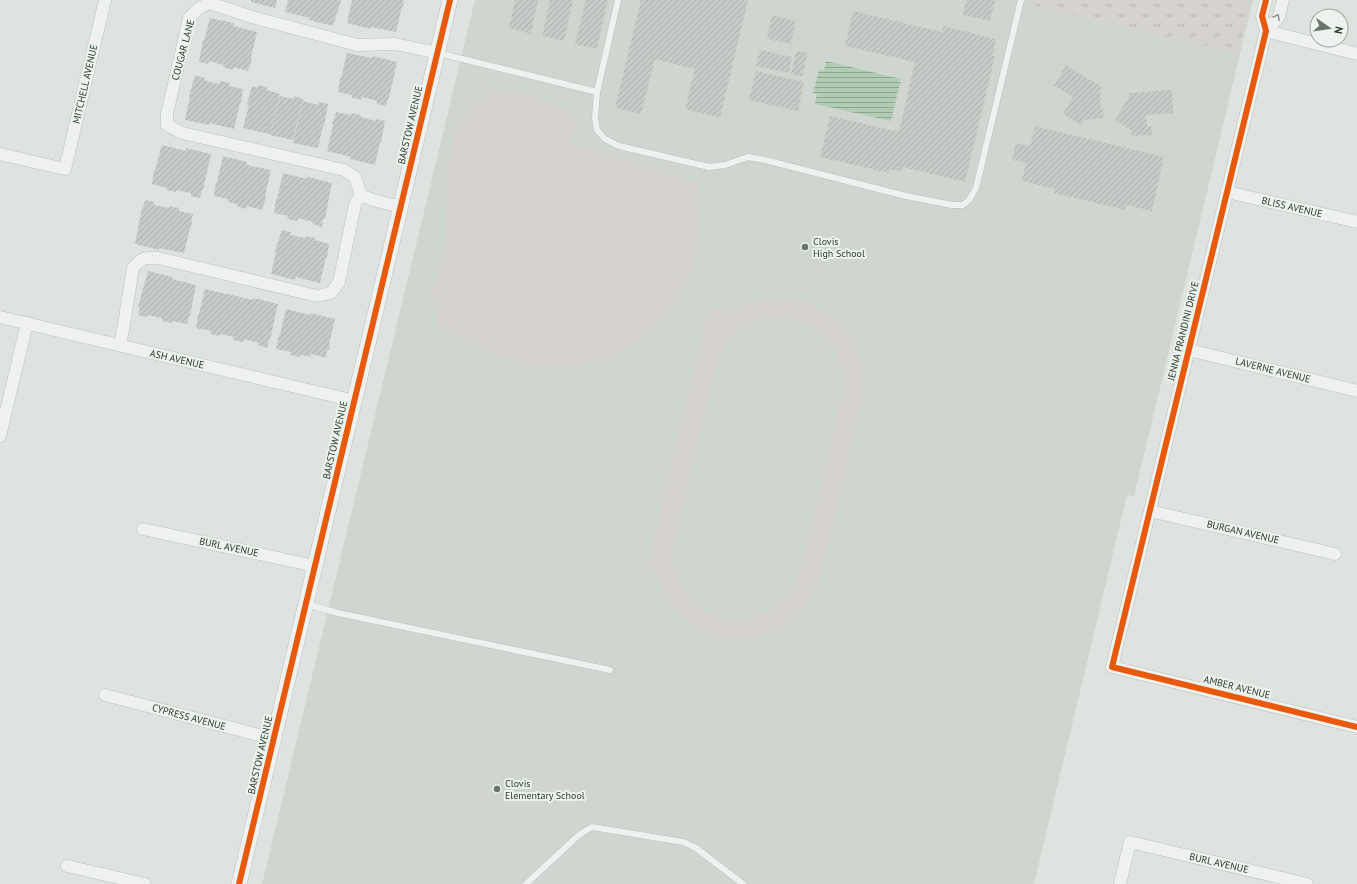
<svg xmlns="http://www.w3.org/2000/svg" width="1357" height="884" font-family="'PT Sans',sans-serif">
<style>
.built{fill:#ced6cf}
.green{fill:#d6d2ce;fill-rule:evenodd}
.park{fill:url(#park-tufts)}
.water{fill:url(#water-rules)}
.building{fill:url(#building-hatch)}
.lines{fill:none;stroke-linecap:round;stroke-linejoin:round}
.service-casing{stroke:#bcc0bd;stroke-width:7}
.minor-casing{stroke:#bcc0bd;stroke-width:13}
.tertiary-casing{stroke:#bcc0bd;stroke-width:16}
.service{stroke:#eef1ef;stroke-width:6}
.minor{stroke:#eef1ef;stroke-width:12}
.tertiary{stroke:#eef1ef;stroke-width:15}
.cycleway-casing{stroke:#ecf3ee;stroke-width:8}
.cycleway{stroke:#e8590c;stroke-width:6}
.oneway{stroke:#8c968e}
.poi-dot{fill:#69756c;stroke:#ecf3ee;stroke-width:1.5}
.labels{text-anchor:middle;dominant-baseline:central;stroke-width:4;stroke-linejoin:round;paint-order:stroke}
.street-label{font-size:10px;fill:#293a2d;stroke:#ecf3ee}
.poi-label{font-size:10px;fill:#293a2d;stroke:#ecf3ee;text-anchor:start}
</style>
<defs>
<pattern id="park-tufts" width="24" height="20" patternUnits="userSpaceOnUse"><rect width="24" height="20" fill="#d6d2ce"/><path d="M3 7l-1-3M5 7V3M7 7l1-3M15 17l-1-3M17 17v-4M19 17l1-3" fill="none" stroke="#b8b5b1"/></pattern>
<pattern id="water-rules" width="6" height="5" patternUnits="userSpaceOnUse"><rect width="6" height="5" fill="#b0ccb3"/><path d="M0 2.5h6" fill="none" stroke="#8fa792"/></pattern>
<pattern id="building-hatch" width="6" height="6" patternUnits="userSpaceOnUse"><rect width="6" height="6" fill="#c7cbc8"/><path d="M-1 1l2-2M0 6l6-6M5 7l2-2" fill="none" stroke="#abafac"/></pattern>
</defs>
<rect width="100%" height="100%" fill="#dfe3e0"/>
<path class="built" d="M475,0H1253L1134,496L1127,495L1034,884H262Z"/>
<g class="green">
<path d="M495,91H512L538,97L579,118L569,142L700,185L697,194L699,236L693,266L678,299L656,325L631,345L607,358L582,364L549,366L522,363L492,353L436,325L441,304L431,301L445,248L448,169L453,141L460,123L475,103Z"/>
<path d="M771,298C833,297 869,341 861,401L820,573C816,586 811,598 802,608C756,664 670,638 655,570L647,568L709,308L727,313V315L746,304ZM773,316C816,316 844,344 844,387L799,579C764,647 672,626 672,549L717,357C729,334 747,320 773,316Z"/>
</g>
<path class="park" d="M1034,0H1250L1238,53L1033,5Z"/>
<path class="water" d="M826,61L901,79L891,121L815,104L817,94L813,93L819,70L824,71Z"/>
<g class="building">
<path d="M251,0H277L275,8L251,2Z"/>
<path d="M288,0H341L333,26L309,20L310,18L285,12Z"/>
<path d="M352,0H403L404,2L403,7H402L396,32L371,27V29L347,23Z"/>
<path d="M515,0H538L531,34L509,28Z"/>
<path d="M550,0H573L564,41L542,36Z"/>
<path d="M586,0H608L597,49L575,44Z"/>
<path d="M641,0H748L720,118L685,109L695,69L655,59L641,114L615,108Z"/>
<path d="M966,0H995L990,21L963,15Z"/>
<path d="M853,11L942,32L943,26L996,39L992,56H995L965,182L903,167L901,172L890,169L889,173L820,157L830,116L899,132L915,62L845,46Z"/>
<path d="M772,15L796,21L791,44L767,39Z"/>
<path d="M210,18L234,23L233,26L257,32L251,57L252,58L248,71L233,67V70L223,67L224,65L209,61L208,64L199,62L203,40H204Z"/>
<path d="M760,50L792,57L789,73L756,66Z"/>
<path d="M796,51L808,53L802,77L791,74Z"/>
<path d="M347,53L372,58V56L397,62L389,98H388L386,106L377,104V101L362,97V100L352,98V95L338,92L340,78H341Z"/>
<path d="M1066,65L1102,87L1100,91L1101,108H1103L1104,118L1084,120L1081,125L1063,114L1073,97L1054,86Z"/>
<path d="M756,71L804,82L798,111L749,100Z"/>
<path d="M195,75L205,78L204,80L219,84L220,81L230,83L229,86L243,89L241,103H240L234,129L210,123L209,125L185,120L190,97H189Z"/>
<path d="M258,85L267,87L266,90L280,94L270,134L243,128L249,105L247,104L252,86L257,88Z"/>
<path d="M1172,90L1173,113L1146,115L1147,126H1151L1152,135L1131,136V130L1115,120L1129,96V93Z"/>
<path d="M280,96L293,99L294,96L303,99L293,140L270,135Z"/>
<path d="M303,101L318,105L319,102L328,104L324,126H323L318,148L293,143Z"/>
<path d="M336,112L351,115V113L361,115V117L375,121L376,119L385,121L381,143L380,142L375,165L350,159L351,157L327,151L333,125H332L333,119H334Z"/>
<path d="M1035,126L1164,157L1152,211L1126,205L1125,210L1054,193L1055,189L1022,181L1026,163L1012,160L1016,143L1030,146Z"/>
<path d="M162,145L186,151V148L211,154L203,190H202L200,198L191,196V193L176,190V192L166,190L167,188L152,184L154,170H155Z"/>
<path d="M223,156L247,162V165L271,170L265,196L266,197L262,210L247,206L246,209L237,206V204L228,202V199L214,196L216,182H217Z"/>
<path d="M283,173L307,179L308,177L332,183L325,219H323L322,227L312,224L313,222L298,218L297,221L287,219L288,216L274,213L276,199H277Z"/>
<path d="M145,200L154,202V205L169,208V206L179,208V211L193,214L191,222H192L191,228H190L184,253L159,248V250L135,244L142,208H143Z"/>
<path d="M282,230L291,232L290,235L305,238L306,236L315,238V240L329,244L327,258L326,257L320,283L296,277L295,280L271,274L276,252L275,251Z"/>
<path d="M148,271L172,277V279L196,285L190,316H189L187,324L172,321V323L162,321V318L147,315V317L138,315L140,307H138Z"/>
<path d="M205,289L253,300L254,298L278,304L270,340H269L267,348L258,345L259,343L244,339L243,342L233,340L234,337L220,334V336L210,334L211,331L196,328L198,314H199Z"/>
<path d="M286,309L310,315L311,313L335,319L329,344L330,345L329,350H327L326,358L311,354L310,357L301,355L300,357L290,355L291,352L276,349L279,335H280Z"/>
</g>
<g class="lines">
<g class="service-casing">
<g id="service">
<path d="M438,53L597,92L618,0"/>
<path d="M597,92L595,118L597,130L605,139L619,146L709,167L725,165L748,157L765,160L906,196L952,205H963L969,200L976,188L1021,0"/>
<path d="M306,604L338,613L610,670"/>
<path d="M526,884L579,835L592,827L683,842L696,848L743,884"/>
</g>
</g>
<g class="minor-casing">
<g id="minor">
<path d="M1266,0L1262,16L1266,31L1112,667L1357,727"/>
<path d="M1266,31L1357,54"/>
<path d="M1266,31L1279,17L1283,0"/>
<path d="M0,154L65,169L105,0"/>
<path d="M1227,192L1357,222"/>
<path d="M401,207L373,200L361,195L355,177L344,170L182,133L167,125V114L189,18L199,8L210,3L252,17L357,45L395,44L438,53"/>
<path d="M0,317L355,401"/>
<path d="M120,345L123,330L133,268C141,258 145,257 158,258L317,296L331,293L339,282L355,204L361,195"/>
<path d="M1189,350L1357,391"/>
<path d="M0,436L27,323"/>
<path d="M1150,511L1335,554"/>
<path d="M143,529L315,566"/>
<path d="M105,695L274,739"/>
<path d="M67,866L145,884"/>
<path d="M1120,884L1130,842L1307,884"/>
</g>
</g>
<g class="tertiary-casing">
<path id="tertiary" d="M239,884L450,0"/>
</g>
<use href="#service" class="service"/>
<use href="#minor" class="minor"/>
<use href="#tertiary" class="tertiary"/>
<g class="cycleway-casing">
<g id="cycleway">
<path d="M1266,0L1262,16L1266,31L1112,667L1357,727"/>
<path d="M239,884L450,0"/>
</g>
</g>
<use href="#cycleway" class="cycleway"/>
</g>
<defs><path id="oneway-chevron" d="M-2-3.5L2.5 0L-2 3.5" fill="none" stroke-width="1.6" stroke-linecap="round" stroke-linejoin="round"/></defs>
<use class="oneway" href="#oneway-chevron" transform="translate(1277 17) rotate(-61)"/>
<g class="poi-dot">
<circle cx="805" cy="247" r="4"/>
<circle cx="497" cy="789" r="4"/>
</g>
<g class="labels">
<g class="street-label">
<text transform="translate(183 50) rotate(-75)">COUGAR LANE</text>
<text transform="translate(85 84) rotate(-77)">MITCHELL AVENUE</text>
<text transform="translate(410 125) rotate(-77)">BARSTOW AVENUE</text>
<text transform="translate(1292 207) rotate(13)">BLISS AVENUE</text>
<text transform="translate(1183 331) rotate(-76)">JENNA PRANDINI DRIVE</text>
<text transform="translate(177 359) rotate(13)">ASH AVENUE</text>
<text transform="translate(1273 370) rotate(14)">LAVERNE AVENUE</text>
<text transform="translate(335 440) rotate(-77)">BARSTOW AVENUE</text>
<text transform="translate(1243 532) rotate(13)">BURGAN AVENUE</text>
<text transform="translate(229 547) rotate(12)">BURL AVENUE</text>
<text transform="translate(1237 687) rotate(14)">AMBER AVENUE</text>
<text transform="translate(189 717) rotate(15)">CYPRESS AVENUE</text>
<text transform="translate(260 755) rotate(-77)">BARSTOW AVENUE</text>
<text transform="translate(1219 863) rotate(13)">BURL AVENUE</text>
</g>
<g class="poi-label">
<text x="813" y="241">Clovis<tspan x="813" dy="12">High School</tspan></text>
<text x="505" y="783">Clovis<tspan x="505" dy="12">Elementary School</tspan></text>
</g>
</g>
<g transform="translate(1329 28) rotate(103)"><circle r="19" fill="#ecf3ee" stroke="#9ea9a1"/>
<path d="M0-3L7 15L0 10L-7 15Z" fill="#69756c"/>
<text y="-6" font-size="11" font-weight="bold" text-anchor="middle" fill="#293a2d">N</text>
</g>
</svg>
